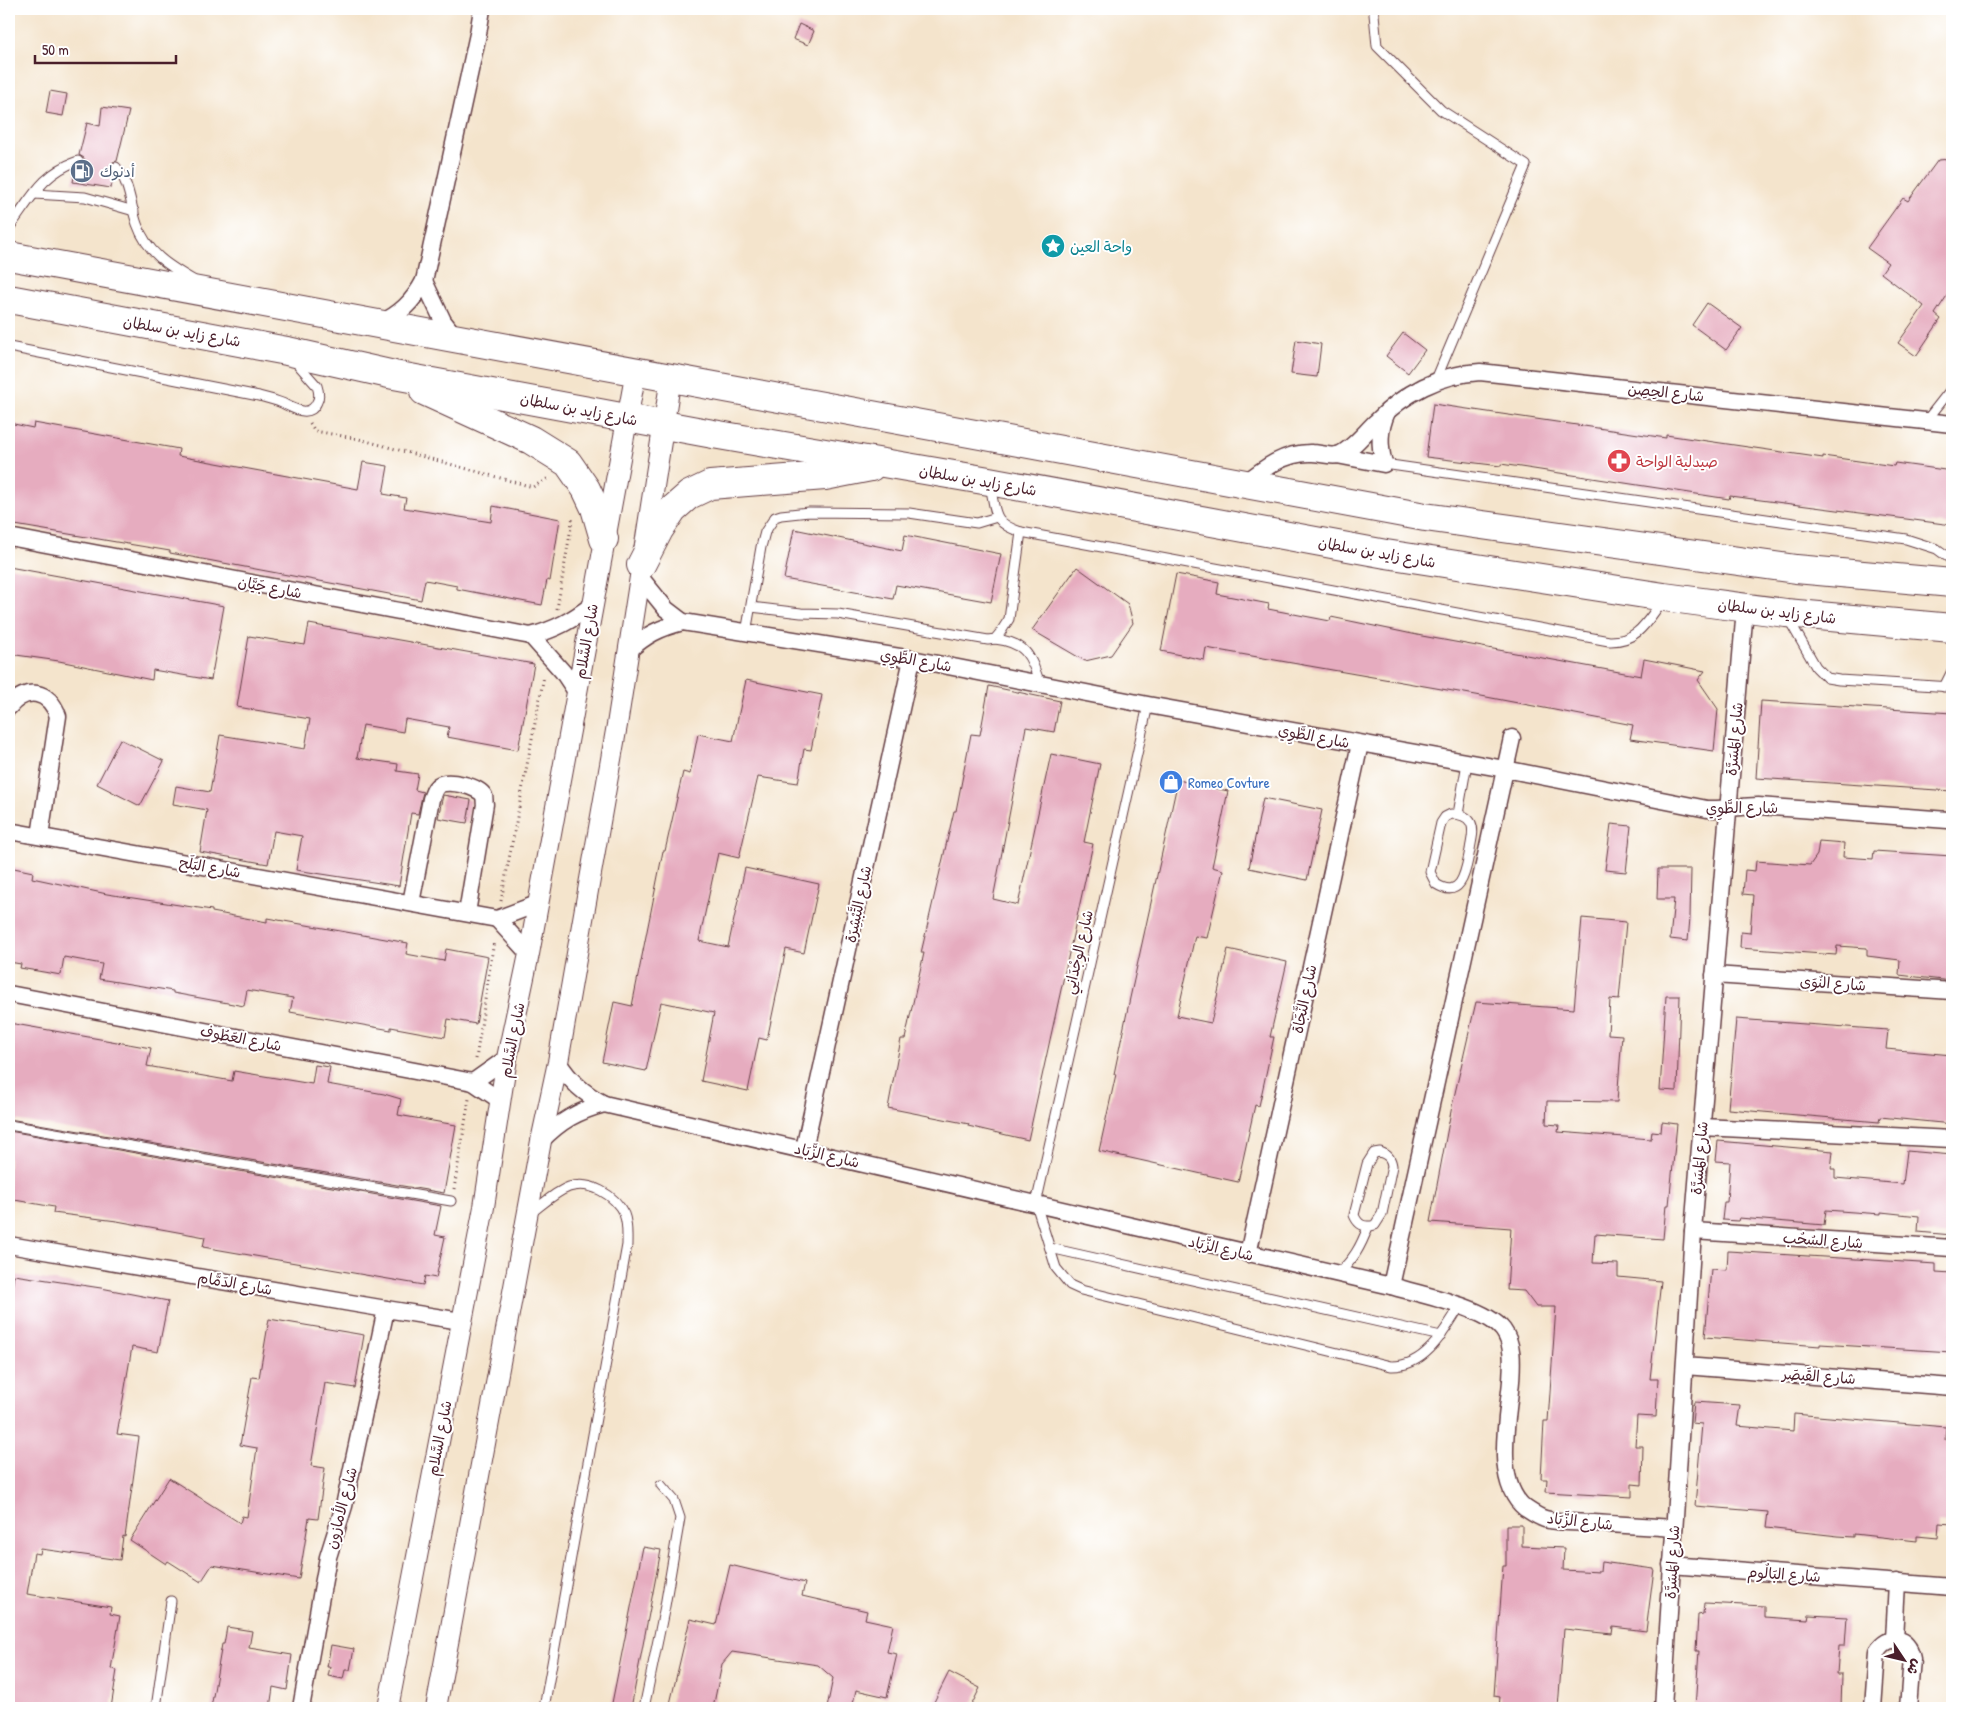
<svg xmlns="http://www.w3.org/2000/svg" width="1961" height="1717" font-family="'Patrick Hand','Playpen Sans Arabic',sans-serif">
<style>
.building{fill:#e6acbf}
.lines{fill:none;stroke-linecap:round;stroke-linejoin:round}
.service-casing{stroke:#643d43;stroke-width:11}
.minor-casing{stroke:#643d43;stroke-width:19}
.tertiary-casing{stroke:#643d43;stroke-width:22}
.trunk-casing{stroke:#643d43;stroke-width:30}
.path{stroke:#643d43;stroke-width:3;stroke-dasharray:1 4;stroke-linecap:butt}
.service{stroke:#fff;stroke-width:9}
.minor{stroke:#fff;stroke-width:16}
.tertiary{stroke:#fff;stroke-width:20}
.trunk{stroke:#fff;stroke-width:28}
.labels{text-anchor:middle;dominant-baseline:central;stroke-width:4;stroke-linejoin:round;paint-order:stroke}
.service-label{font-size:15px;fill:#4e5e75;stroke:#fff;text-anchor:start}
.culture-label{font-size:15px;fill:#0d838f;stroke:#fff;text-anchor:start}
.street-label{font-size:15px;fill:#4a1f2b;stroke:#fff}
.health-label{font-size:15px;fill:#be3a42;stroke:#fff;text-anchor:start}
.shop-label{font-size:15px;fill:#366cbe;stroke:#fff;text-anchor:start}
</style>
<rect width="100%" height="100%" fill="#fff"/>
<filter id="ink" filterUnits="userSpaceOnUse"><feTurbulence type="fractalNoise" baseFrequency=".02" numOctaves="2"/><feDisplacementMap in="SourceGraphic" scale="10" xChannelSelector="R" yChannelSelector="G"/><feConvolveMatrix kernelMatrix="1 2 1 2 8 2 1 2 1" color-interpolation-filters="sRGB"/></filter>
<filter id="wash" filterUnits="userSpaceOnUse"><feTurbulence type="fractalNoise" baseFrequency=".0096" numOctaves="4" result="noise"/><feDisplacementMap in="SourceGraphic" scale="20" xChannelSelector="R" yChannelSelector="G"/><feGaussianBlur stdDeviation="1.12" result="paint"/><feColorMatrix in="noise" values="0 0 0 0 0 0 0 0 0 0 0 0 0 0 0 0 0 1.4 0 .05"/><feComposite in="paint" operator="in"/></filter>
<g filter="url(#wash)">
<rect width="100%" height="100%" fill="#f4e4cc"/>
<g id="blocks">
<g class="building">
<path d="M799,24L814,31L808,45L793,39Z"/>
<path d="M50,91L67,94L63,116L46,113Z"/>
<path d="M102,107L129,111L117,161L113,162L110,165V168L114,175L111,188L73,182L76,168L84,162V158L79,155L87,123L100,126Z"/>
<path d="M1952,159V288L1935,314L1941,319L1916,356L1898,343L1924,306L1881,273L1888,263L1867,248L1903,198L1908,201L1938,160Z"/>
<path d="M1707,303L1742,328L1726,350L1692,325Z"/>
<path d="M1403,333L1425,350L1408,373L1386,356Z"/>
<path d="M1296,340L1321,344L1317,377L1291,374Z"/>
<path d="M1433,404L1666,438V435L1823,458V456L1894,466L1895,463L1952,471V525L1730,496L1729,499L1501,464V466L1426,457Z"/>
<path d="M9,423L33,428L34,423L179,449L178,456L358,489L363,462L388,466L383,494L406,498L404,508L491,522L493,506L560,519L550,581L547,580L542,605L457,589V586L425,580L421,600L170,553V551L15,525V522L9,521Z"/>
<path d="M794,529L902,551L905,535L1001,554L991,602L896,585L893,599L784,579Z"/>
<path d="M9,567L224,606L211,680L153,670L152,680L59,661L9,654Z"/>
<path d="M1077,567L1128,604L1133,623L1111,655L1085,661L1032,630Z"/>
<path d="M1176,574L1219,582L1217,594L1269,604L1268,609L1330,621L1331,617L1422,636L1641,676L1644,659L1705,671L1698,680L1718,709L1714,751L1630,739L1633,725L1476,695L1206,648L1204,660L1161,651Z"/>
<path d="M309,624L534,664L518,750L447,737L449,727L405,719L403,732L363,725L357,758L398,764L397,771L418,774L415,790L423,792L418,814L411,813L399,886L296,870L302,836L274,831L268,864L200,852L207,810L173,804L176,786L210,792L220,735L305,749L310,719L237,707L249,636L305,645Z"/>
<path d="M746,680L822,695L811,750L804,749L798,783L758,777L739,858L718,853L699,941L728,947L745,868L819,884L804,953L786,949L767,1040L759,1038L748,1091L701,1081L714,1013L661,1002L646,1071L602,1062L614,1002L632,1006L663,851H665L683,772L690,774L698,734L733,741Z"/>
<path d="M989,686L1060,701L1054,732L1026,727L993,899L1018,905L1051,754L1100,764L1084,842L1093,844L1028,1140L968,1126L969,1124L888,1108L901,1039H905L924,953H921L954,811H956L971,734L980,735Z"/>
<path d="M1761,701L1952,713V791L1756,778Z"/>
<path d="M120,739L164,761L140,806L97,784Z"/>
<path d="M1178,780L1228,791L1212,867L1223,870L1207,938L1195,936L1177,1016L1211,1023L1228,949L1287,962L1270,1037H1274L1259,1106L1255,1105L1238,1182L1099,1151L1116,1074H1114L1130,998Z"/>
<path d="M443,795L471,800L467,823L438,818Z"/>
<path d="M1263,798L1322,810L1307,880L1249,868Z"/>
<path d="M1611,824L1631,826L1626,872L1605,870Z"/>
<path d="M1819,841L1844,843L1843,857L1873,859L1874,851L1952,856V981L1899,975L1900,960L1867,956V948L1837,946L1836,955L1740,948L1741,932L1750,933L1753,895L1743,894L1745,870L1755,871L1756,861L1810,865L1817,855Z"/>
<path d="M9,867L33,872L32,878L107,894L212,910V912L267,922V918L408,943L406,954L444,961L446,949L488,957L476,1024L448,1019L445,1037L391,1027V1030L290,1012L293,998L247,990L244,1006L173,993V991L99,979L102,964L64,957L61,975L20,968L21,964L9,962Z"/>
<path d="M1658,869H1691L1690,918L1688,941L1670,939L1674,899H1657Z"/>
<path d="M1582,918L1626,922L1619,1000L1610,999L1608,1034L1622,1035L1617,1102L1547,1101L1546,1124L1559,1125L1558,1132L1651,1139L1652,1131L1661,1132L1662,1122L1677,1124L1669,1205H1666L1663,1239L1595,1234L1593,1263L1618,1264V1277L1661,1281L1650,1379H1658L1656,1417L1637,1416L1635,1446H1643L1642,1485L1632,1484V1497L1546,1492L1547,1479H1541L1544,1421H1548L1556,1307H1536L1524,1291L1507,1290L1511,1228L1430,1222L1452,1106L1476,1002L1574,1009Z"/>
<path d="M1666,996H1680L1677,1091L1660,1090Z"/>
<path d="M1736,1019L1888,1030L1886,1049L1952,1055V1124L1880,1117L1879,1122L1728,1109Z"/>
<path d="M9,1023L151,1048L147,1066L232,1081L234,1071L312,1084L315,1065L330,1067L327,1084L384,1094L401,1099L398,1115L456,1125L444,1193L9,1119Z"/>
<path d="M9,1131L441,1206L435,1235L445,1237L436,1278L425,1276L423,1285L203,1247L205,1237L117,1221L53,1213L54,1207L9,1199Z"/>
<path d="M1718,1141L1833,1151L1831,1169H1835V1178L1903,1184L1907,1151L1952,1155V1235L1918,1232L1919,1216L1881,1212V1214L1826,1210L1824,1225L1739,1218L1738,1221L1722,1220L1724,1202H1727L1730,1162L1716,1161Z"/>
<path d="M1728,1251L1936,1264V1272L1952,1273V1352L1820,1344V1346L1705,1337L1711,1269L1727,1270Z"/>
<path d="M14,1275L101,1288L168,1301L158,1352L132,1347L117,1434L139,1437L125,1537L123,1536L120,1560L41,1549L40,1554L34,1553L27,1594L111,1607L110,1614L120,1616L111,1669L117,1670L111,1708H9V1308Z"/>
<path d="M269,1319L364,1335L355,1388L325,1383L311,1466L325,1468L318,1519L309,1518L299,1579L212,1565L201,1582L168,1561L166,1564L130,1540L169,1478L240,1523L242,1516L247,1517L257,1448L240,1445L252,1377L259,1378Z"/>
<path d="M1694,1402L1740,1405L1737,1426L1793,1431L1794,1414L1946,1427L1945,1440H1952V1524L1939,1523L1938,1538L1917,1536V1541L1854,1534V1537L1838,1536L1766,1528L1768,1512L1695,1506L1702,1424L1692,1423Z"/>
<path d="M1506,1525H1522V1546L1564,1548L1563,1570L1600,1572L1601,1562L1654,1569L1646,1631L1613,1627L1612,1634L1564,1629L1558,1708H1499L1500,1697L1494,1696L1503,1566H1506Z"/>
<path d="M643,1547L661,1550L631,1708H611Z"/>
<path d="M730,1565L805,1583L802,1596L867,1611L865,1619L893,1625L887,1652L897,1654L887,1697L856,1690L852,1708H827L833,1678L818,1665L732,1652L722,1664L713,1708H669L690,1619L716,1625Z"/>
<path d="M1704,1603L1764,1606V1617L1808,1620L1809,1615L1847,1617L1845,1646H1839L1837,1674H1842L1841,1708H1695L1699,1651H1696L1698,1615L1703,1614Z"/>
<path d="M227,1627L252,1631L249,1648L292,1655L287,1690L273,1687L270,1708H211L222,1644H224Z"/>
<path d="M331,1645L354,1649L350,1670H345L343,1679L328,1676L330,1667H327Z"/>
<path d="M949,1672L980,1688L970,1708H931Z"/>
</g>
</g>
</g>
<g filter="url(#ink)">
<use href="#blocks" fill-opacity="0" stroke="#643d43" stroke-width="1"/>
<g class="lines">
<g class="service-casing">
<g id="service">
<path d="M1375,9L1374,14L1377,46L1441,110L1526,165L1435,382"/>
<path d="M116,167C130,183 130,204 137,224C147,253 169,266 193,280"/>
<path d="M34,194L85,197L134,211"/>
<path d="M9,228C31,199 42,173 78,161"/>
<path d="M9,347L259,396C267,398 275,400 282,403C293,408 310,419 317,402C320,397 319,392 317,386L295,361"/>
<path d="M1926,421L1952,388"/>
<path d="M1384,464L1906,539L1937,549L1952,560"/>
<path d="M990,485C996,512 992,523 1021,532L1609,641C1638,642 1647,621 1663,600"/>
<path d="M751,607L801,613L838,614L988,640L995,639L1000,633L1009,619L1021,532"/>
<path d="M1788,618L1816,667L1827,678L1839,680L1952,687"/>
<path d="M746,633L761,547L765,532L775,517L781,515L809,512L909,513L977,523L997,517"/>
<path d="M995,639C1027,643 1030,655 1040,684"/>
<path d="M1944,687L1952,671"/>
<path d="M1148,705L1036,1204L1056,1268L1070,1285L1081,1290L1391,1366C1425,1367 1444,1332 1460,1306"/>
<path d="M1451,814C1459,814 1467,815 1471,823C1475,831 1471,841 1470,850C1466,868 1463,901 1436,884L1430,872L1441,823L1445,817Z"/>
<path d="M1458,814L1467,763"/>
<path d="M9,1125L451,1201"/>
<path d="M1380,1152C1388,1155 1391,1158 1392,1166L1382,1214L1375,1225C1364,1228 1358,1225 1354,1215L1367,1164L1374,1153Z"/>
<path d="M531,1213C543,1204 555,1192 569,1187C590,1180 615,1195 624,1214C628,1224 627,1235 627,1245L544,1708"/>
<path d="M1050,1248L1441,1336"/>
<path d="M1337,1274C1353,1261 1361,1246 1368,1227"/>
<path d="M156,1708L171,1601"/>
<path d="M644,1708L665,1606L680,1518L674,1500L661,1485"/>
</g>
</g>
<g class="minor-casing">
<g id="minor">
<path d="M424,281L443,321L456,338"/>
<path d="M379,324C400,314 413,302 424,281L478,34L482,9"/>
<path d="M1337,455L1384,464C1379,445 1379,430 1387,412"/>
<path d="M1244,484C1264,468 1285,452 1312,453C1319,453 1331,457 1338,455C1353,449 1365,432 1376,422C1404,393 1440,374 1480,372L1952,424"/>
<path d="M9,537L531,636C556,629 571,621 592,605"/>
<path d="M640,577L666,609L683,622"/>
<path d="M531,636L563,672L577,693"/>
<path d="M628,651C646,635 659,628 683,622L912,659L1148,705L1505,769L1707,809C1724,810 1740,806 1758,806L1948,820"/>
<path d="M9,707C26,686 49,690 58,716L40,836"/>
<path d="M9,831L497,919L537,904"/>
<path d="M411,903L431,799C433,794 434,788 439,785C447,779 479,786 484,796C485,798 484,801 485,804L467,913"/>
<path d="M497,919L529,954"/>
<path d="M1714,975L1952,991"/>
<path d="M9,994L473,1082L501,1101"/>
<path d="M558,1062C570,1081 583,1093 604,1104L1391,1286C1419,1294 1485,1307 1503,1330C1514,1345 1512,1364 1511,1381C1508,1418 1493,1482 1525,1508C1531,1512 1538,1517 1545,1519C1560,1523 1578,1522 1594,1523C1621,1525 1647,1526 1674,1528"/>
<path d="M473,1082L507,1058"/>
<path d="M1702,1127L1952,1139"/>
<path d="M541,1141C560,1121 578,1111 604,1104"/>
<path d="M804,1149L912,659"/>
<path d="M1693,1231L1952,1248"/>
<path d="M9,1245L386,1309L461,1321"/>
<path d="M1248,1254L1360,744"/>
<path d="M1391,1286L1512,738"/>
<path d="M1685,1366L1952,1387"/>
<path d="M1671,1565L1952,1587"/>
<path d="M1894,1640L1897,1582"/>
<path d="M301,1708L328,1557L344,1506L386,1309"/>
<path d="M1663,1708L1693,1231L1745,608"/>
<path d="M1873,1708L1877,1652C1888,1634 1908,1636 1912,1658L1908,1708"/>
</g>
</g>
<g class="tertiary-casing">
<g id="tertiary">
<path d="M388,1708L484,1207L507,1058L529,954L636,371"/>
<path d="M436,1708L541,1141L558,1062L617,725L671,377"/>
</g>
</g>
<g class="trunk-casing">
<g id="trunk">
<path d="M9,256L1425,517L1796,569L1952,583"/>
<path d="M9,299L287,351L394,375L713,434L989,481L1386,554L1664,597L1786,613L1952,628"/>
<path d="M424,391L531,440L568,463L586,489L595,508L604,539"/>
<path d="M641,565L659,530L673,509L689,495L710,485L825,476L871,467"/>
</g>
</g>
<g class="path">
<path d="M310,423L315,431L359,439L533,487L550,477"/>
<path d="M557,609L573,516"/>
<path d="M501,901L544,676"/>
<path d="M476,1059L494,941"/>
<path d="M454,1189L469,1099"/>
</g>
<use href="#service" class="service"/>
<use href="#minor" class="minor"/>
<use href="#tertiary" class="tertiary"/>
<use href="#trunk" class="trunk"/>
</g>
</g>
<defs>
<g id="fuel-disc" transform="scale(1.25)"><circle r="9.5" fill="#5c6f8a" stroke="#fff"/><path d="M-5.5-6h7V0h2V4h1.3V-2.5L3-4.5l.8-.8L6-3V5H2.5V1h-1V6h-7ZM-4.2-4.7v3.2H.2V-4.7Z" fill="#fff"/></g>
<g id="sight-disc" transform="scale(1.25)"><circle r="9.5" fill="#0f9aa8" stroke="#fff"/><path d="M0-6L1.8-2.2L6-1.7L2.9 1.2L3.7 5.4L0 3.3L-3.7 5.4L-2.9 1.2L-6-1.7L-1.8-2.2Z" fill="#fff"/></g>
<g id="pharmacy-disc" transform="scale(1.25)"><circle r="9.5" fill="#e0444e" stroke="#fff"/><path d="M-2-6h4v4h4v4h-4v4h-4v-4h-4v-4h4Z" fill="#fff"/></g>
<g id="shop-disc" transform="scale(1.25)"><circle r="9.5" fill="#3f7fe0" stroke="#fff"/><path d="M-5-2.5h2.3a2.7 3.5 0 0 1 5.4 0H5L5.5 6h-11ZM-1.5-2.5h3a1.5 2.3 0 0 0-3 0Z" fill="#fff"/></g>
</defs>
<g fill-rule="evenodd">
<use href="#fuel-disc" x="82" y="171"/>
<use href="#sight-disc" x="1053" y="246"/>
<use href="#pharmacy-disc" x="1619" y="461"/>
<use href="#shop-disc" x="1171" y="782"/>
</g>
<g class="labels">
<g class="service-label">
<text x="100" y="171">أدنوك</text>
</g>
<g class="culture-label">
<text x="1070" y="246">واحة العين</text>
</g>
<g class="street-label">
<text transform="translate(182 331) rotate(10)">شارع زايد بن سلطان</text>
<text transform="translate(1666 392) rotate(6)">شارع الحِصِن</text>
<text transform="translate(579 409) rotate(11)">شارع زايد بن سلطان</text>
<text transform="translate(978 480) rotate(10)">شارع زايد بن سلطان</text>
<text transform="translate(1377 552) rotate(10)">شارع زايد بن سلطان</text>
<text transform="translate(270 587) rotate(11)">شارع جَيَّان</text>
<text transform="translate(1777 611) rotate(7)">شارع زايد بن سلطان</text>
<text transform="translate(586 641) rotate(-80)">شارع السَّلام</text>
<text transform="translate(916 660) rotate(10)">شارع الطَّوِي</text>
<text transform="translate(1314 736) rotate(11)">شارع الطَّوِي</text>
<text transform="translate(1734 739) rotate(-85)">شارع المَسَرَّة</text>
<text x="1742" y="807">شارع الطَّوِي</text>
<text transform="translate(210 867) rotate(10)">شارع البَلَح</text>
<text transform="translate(858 904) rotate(-78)">شارع التَّبْشِرَة</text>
<text transform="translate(1078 952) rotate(-77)">شارع الوِجْدَانِي</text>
<text transform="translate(1833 983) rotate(4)">شارع النُوَى</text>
<text transform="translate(1304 999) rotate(-78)">شارع النَّجَاة</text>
<text transform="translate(241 1038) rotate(11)">شارع العَطُوف</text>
<text transform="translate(512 1040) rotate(-79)">شارع السَّلام</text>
<text transform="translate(827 1155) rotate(13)">شارع الزَّبَاد</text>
<text transform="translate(1699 1158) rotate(-85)">شارع المَسَرَّة</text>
<text transform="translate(1823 1240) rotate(4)">شارع السُحُب</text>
<text transform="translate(1221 1248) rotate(13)">شارع الزَّبَاد</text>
<text transform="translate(235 1283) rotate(10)">شارع الدَمَّام</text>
<text transform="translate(1819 1376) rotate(4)">شارع القَيصَر</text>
<text transform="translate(439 1438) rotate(-79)">شارع السَّلام</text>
<text transform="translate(341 1508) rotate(-75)">شارع الأمازون</text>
<text transform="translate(1580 1521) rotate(6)">شارع الزَّبَاد</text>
<text transform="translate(1672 1562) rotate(-87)">شارع المَسَرَّة</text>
<text transform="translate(1784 1574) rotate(4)">شارع البَالُوم</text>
</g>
<g class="health-label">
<text x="1636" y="461">صيدلية الواحة</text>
</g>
<g class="shop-label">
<text x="1188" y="782">Romeo Covture</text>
</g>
</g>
<rect width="1961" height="1717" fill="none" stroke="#fff" stroke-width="30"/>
<g transform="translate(1904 1660) rotate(125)" stroke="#ffffff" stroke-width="4" paint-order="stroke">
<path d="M0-4L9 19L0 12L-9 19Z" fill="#4a1f2b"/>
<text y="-8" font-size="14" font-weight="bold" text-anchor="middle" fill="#4a1f2b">ش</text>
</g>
<path d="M35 55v8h141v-8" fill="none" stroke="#4a1f2b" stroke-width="2.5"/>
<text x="42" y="55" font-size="15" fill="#4a1f2b" stroke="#ffffff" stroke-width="4" paint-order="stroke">50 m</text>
</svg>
